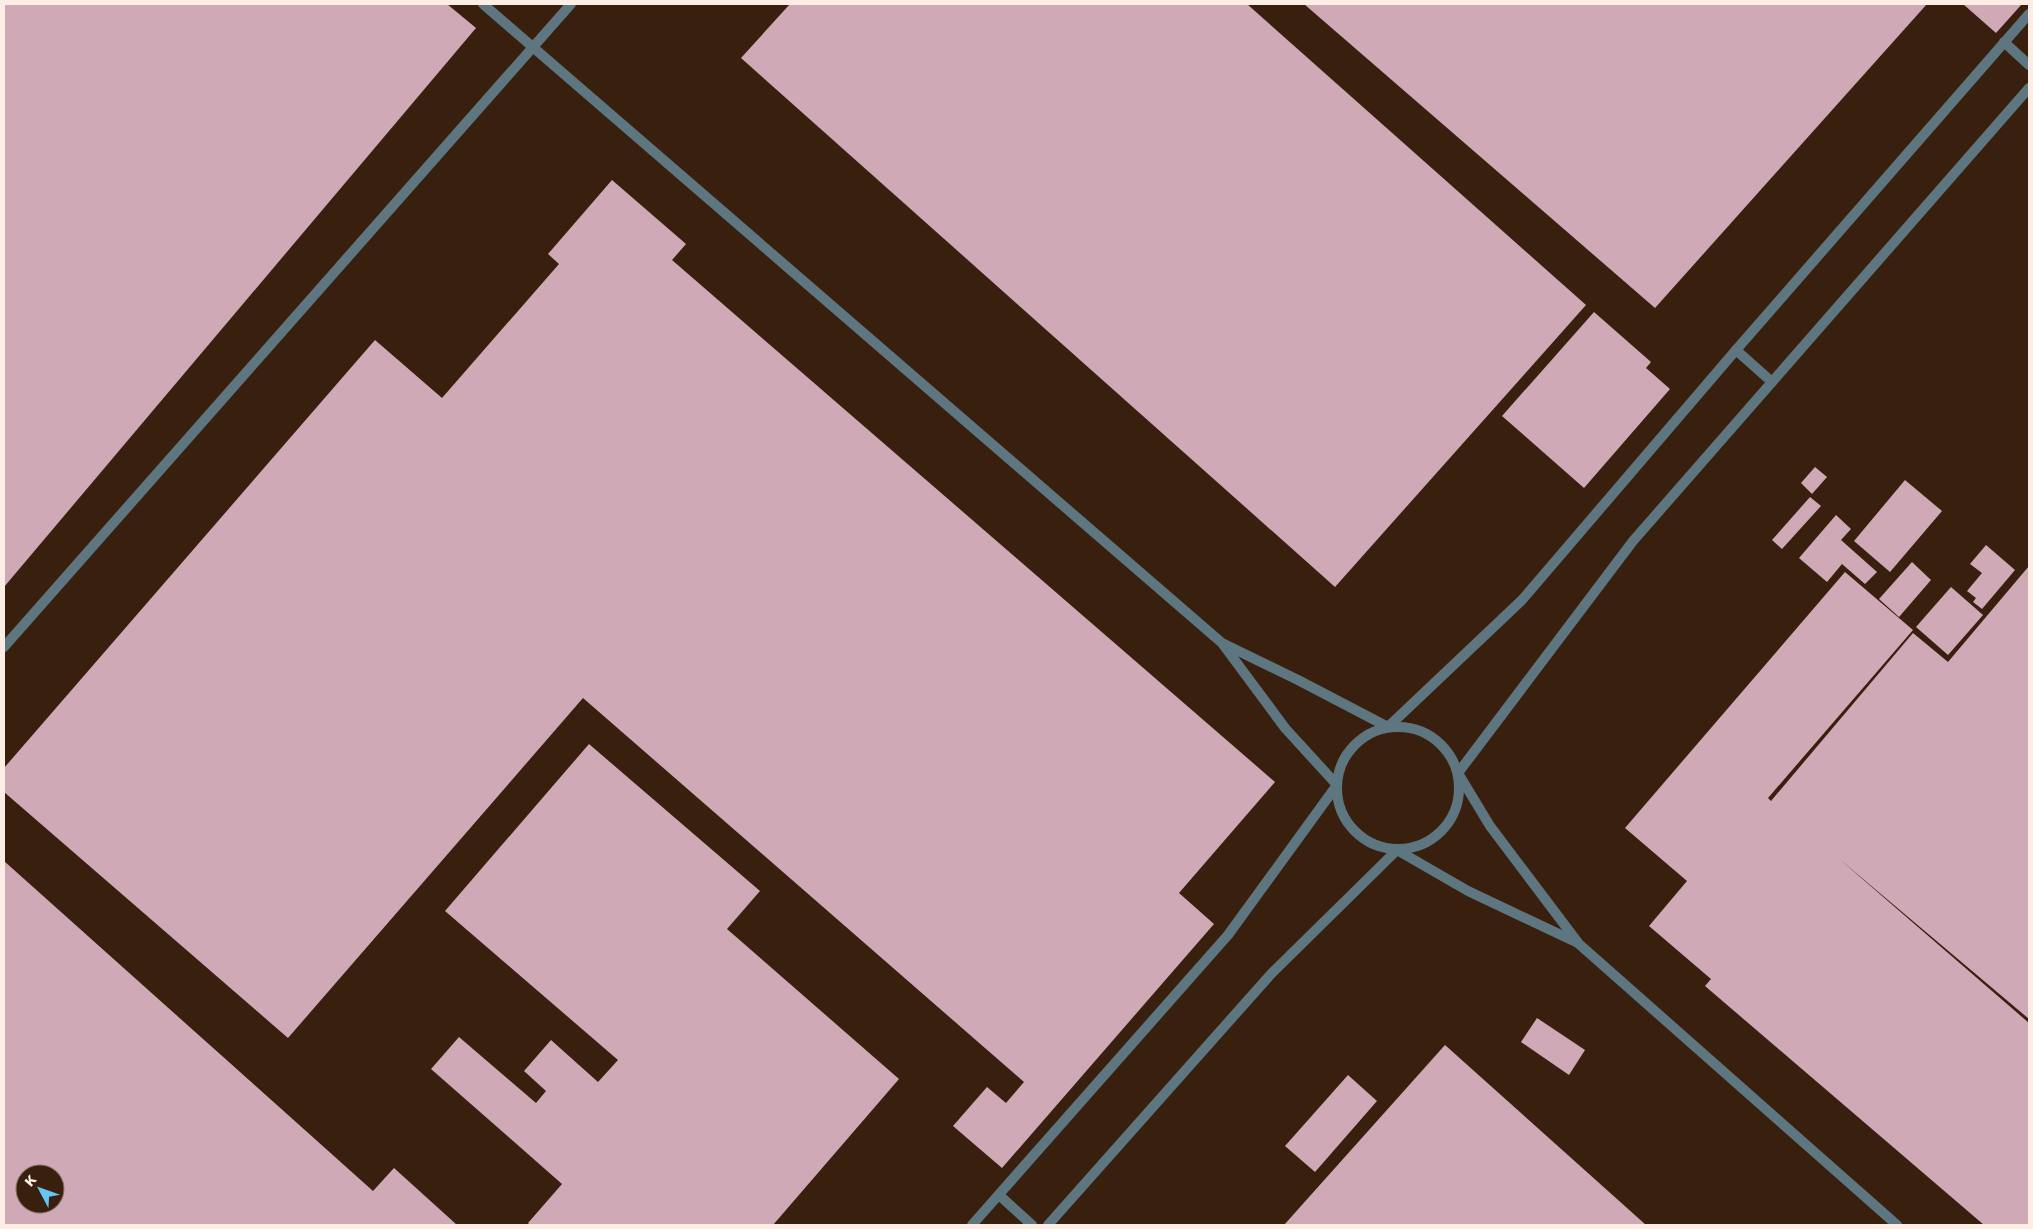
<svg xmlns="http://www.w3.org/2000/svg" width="2033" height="1229" font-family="'Work Sans',sans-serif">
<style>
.building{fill:#d0a9b6;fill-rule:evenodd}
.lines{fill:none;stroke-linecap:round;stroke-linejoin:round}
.minor{stroke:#5d7680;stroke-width:10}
</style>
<rect width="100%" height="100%" fill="#391f0e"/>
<g class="building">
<path d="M4,4H447L476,28L4,587Z"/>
<path d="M790,4H1247L1586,305L1335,587L741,58Z"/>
<path d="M1304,4H1927L1655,308Z"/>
<path d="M1963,4H2022L1996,33Z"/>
<path d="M612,180L686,244L672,260L1275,782L1179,893L1214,924L1002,1168L953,1126L987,1087L1006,1103L1024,1082L583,698L288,1038L4,792V768L375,340L442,398L559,264L548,254Z"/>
<path d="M1594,312L1651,362L1646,368L1670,389L1584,488L1502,416Z"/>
<path d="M1815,467L1827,477L1812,494L1801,483Z"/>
<path d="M1905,480L1942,511L1890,572L1854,541Z"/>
<path d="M1810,497L1821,506L1782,549L1772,540Z"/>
<path d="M1836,515L1851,529L1841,540L1877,572L1865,584L1842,564L1827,582L1799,558Z"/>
<path d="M1986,545L2015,570L1982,609L1973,602L1976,598L1967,591L1982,573L1970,564Z"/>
<path d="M1912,562L1931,580L1899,617L1879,599Z"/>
<path d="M2029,566V1019L1837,857L2029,1023V1225H1984L1705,986L1711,979L1649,926L1687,881L1625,828L1845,572L1913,630L1768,798L1771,801L1913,633L1948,662Z"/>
<path d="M1951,587L1983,615L1948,655L1916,627Z"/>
<path d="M589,744L760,891L727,929L899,1079L773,1225H530L528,1223L562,1184L431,1069L459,1037L536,1103L546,1091L524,1071L551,1040L598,1082L618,1060L445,911Z"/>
<path d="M4,861L373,1191L394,1168L457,1225H4ZM25,1174H55V1204H25Z"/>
<path d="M1537,1018L1585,1050L1569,1075L1521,1042Z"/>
<path d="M1445,1045L1646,1225H1284Z"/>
<path d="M1348,1075L1377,1101L1315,1172L1285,1146Z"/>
</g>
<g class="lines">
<g class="minor">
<path d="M483,4L1222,643L1285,728L1337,785L1228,935L972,1225"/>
<path d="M2004,42L2029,65"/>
<path d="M1736,350L1772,382"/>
<path d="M1224,644L1298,680L1388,727L1522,600L1736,350L2029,14"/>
<path d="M4,647L571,4"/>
<circle cx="1398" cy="788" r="61"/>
<path d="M999,1195L1032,1225"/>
<path d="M1048,1225L1271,974L1397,850L1468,891L1578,943"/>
<path d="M1897,1225L1579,944L1490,826L1458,773L1633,541L2029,88"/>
</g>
</g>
<rect width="2033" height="1229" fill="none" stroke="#fceee5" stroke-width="10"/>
<g transform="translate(40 1189) rotate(311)"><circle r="24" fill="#391f0e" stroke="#877264"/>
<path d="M0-4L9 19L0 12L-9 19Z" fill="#68c4f0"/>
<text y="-8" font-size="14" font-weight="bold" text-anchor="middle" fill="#fceee5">K</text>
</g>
</svg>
